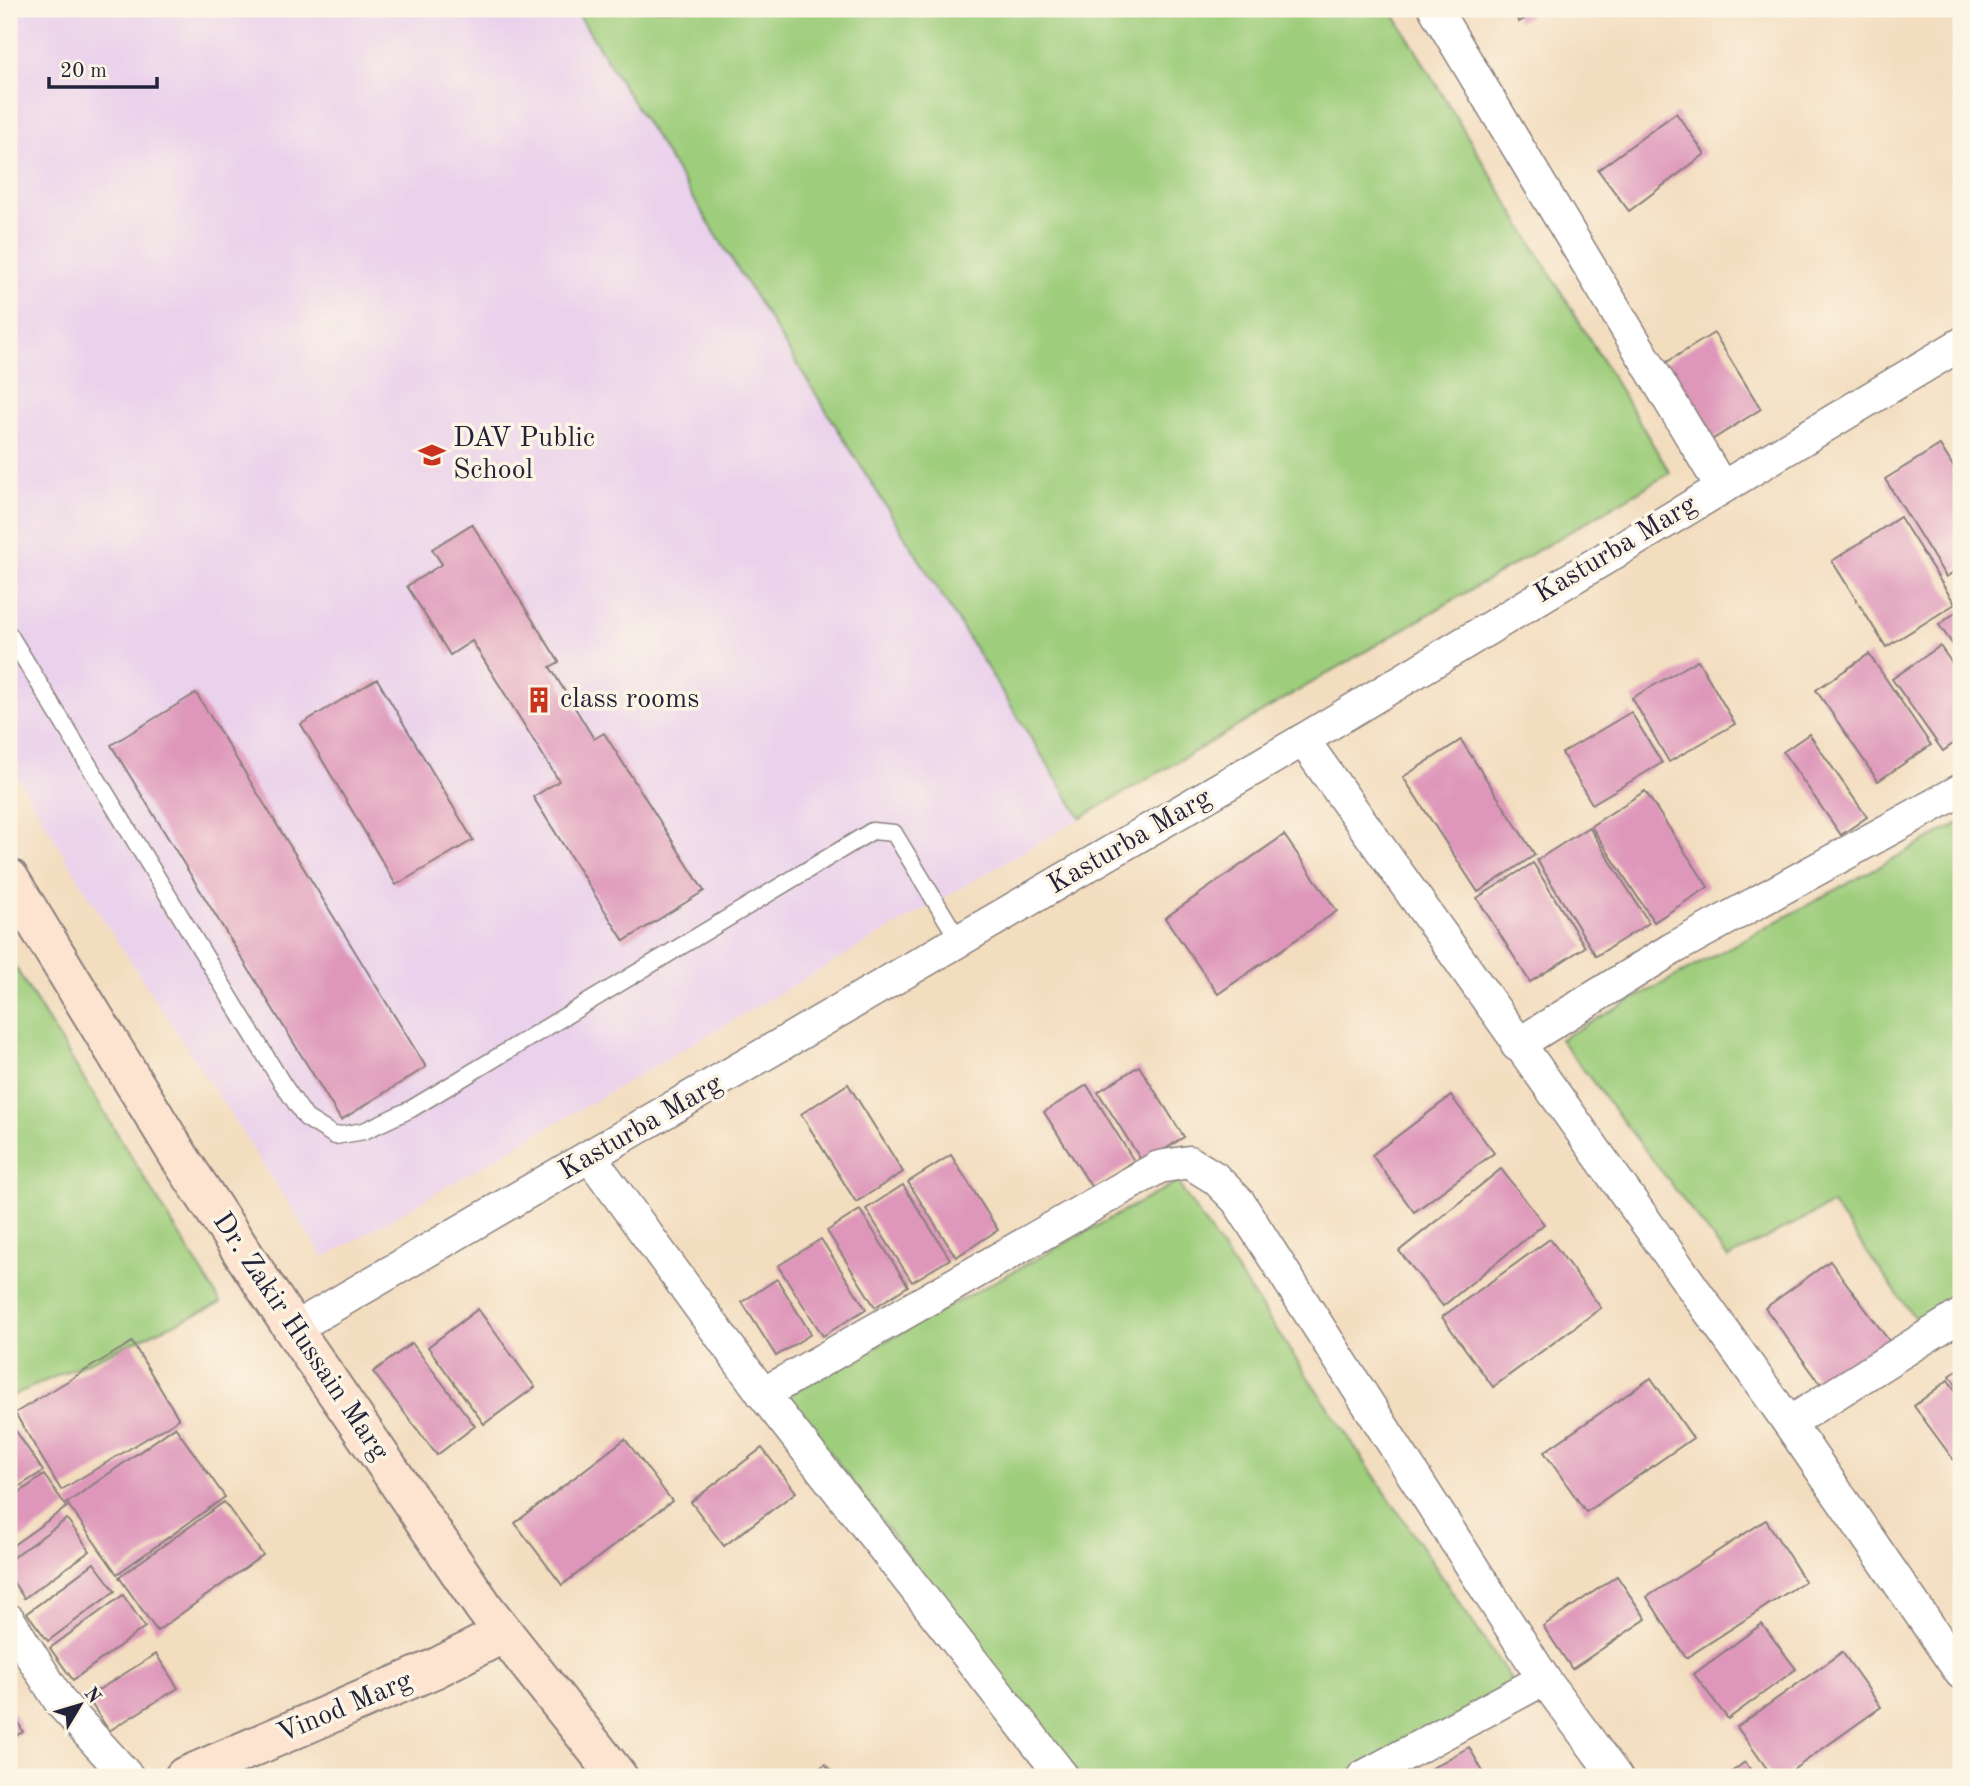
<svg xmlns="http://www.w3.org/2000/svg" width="1970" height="1786" font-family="'Old Standard TT',serif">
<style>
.built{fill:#ead1ec}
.green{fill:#9ecd7b;stroke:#60785b;stroke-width:2}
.building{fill:#de97ba}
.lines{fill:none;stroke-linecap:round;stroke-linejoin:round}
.lane-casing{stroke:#8a807d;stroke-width:19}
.street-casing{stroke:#8a807d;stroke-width:35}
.secondary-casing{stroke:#8a807d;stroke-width:42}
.lane{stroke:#fff;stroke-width:16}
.street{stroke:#fff;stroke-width:32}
.secondary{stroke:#fde4d1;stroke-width:38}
.labels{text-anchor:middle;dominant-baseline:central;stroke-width:7;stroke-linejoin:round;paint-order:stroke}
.poi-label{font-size:28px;fill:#22223b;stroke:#fcf5e5;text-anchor:start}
.street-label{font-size:28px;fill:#22223b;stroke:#fcf5e5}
</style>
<rect width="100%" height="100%" fill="#fcf5e5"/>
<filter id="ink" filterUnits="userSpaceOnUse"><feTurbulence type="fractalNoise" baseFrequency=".0143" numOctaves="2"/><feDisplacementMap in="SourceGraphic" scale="14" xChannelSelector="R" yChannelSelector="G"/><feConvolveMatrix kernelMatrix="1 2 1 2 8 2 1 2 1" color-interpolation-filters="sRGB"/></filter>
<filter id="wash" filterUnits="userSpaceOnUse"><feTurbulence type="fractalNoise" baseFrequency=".00686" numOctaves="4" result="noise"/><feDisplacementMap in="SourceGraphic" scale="28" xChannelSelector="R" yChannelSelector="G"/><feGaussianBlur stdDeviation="1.57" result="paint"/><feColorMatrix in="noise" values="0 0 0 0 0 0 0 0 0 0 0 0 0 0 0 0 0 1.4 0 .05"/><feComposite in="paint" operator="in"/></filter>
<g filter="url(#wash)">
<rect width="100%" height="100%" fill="#f3ddbf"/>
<path class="built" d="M9,9H575L1081,818L324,1258L103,919L9,764Z"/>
<g class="green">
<path d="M575,9H1391L1670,473L1081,818Z"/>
<path d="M1961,822V1309L1924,1331L1832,1204L1728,1258L1560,1039Z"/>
<path d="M9,957L221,1303L9,1397Z"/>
<path d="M1177,1182L1520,1693L1356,1777H1073L787,1395Z"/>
</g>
<g id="blocks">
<g class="building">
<path d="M1511,9H1539L1519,22Z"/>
<path d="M1676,113L1705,154L1629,211L1598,170Z"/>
<path d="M1714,333L1761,409L1710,441L1662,365Z"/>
<path d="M1940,445L1961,479V567L1946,577L1885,479Z"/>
<path d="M1900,517L1955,604L1886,647L1832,561Z"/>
<path d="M472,524L559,662L550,667L594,739L604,733L704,891L624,941L533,797L559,781L472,641L450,655L407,586L442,564L432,549Z"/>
<path d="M1961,608V656L1939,625Z"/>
<path d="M1940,646L1961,676V738L1943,751L1892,679Z"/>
<path d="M1869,654L1931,745L1878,781L1816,690Z"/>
<path d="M1698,660L1735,724L1669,762L1632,698Z"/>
<path d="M377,679L473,840L396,885L301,724Z"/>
<path d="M196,693L426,1067L341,1120L111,745Z"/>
<path d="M1631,712L1662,763L1592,804L1562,753Z"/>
<path d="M1809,734L1867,817L1841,835L1783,752Z"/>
<path d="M1461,740L1535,855L1478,892L1403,777Z"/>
<path d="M1645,791L1708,887L1654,922L1591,826Z"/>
<path d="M1589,827L1649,923L1596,956L1537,860Z"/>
<path d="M1284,835L1337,911L1218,994L1165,918Z"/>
<path d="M1533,863L1585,947L1530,982L1477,898Z"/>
<path d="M1139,1066L1184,1137L1143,1163L1098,1092Z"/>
<path d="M848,1084L903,1172L856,1202L801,1114Z"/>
<path d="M1087,1085L1134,1161L1092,1188L1044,1112Z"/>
<path d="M1451,1096L1494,1153L1414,1212L1372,1155Z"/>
<path d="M951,1155L998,1230L956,1257L908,1182Z"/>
<path d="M1501,1169L1544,1224L1443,1306L1399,1251Z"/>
<path d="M903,1185L950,1259L912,1282L866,1209Z"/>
<path d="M860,1210L908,1286L875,1307L827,1231Z"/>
<path d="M821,1239L866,1309L823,1336L778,1266Z"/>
<path d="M1550,1239L1601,1308L1493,1387L1442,1317Z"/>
<path d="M1830,1261L1890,1342L1825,1390L1765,1308Z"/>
<path d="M777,1279L811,1334L776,1356L742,1302Z"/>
<path d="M478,1309L535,1387L484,1424L428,1347Z"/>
<path d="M132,1342L179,1419L61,1490L15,1413Z"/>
<path d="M412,1343L475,1426L437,1455L373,1372Z"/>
<path d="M1961,1367V1392L1950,1376Z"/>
<path d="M1651,1378L1693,1438L1586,1512L1544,1452Z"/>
<path d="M1948,1380L1961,1398V1470L1914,1406Z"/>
<path d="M175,1427L225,1497L117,1574L67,1503Z"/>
<path d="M16,1431L43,1471L9,1493V1435Z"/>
<path d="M625,1439L672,1501L562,1585L515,1523Z"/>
<path d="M762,1448L796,1492L724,1546L691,1502Z"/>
<path d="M44,1475L67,1507L9,1548V1500Z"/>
<path d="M224,1502L263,1555L157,1631L119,1577Z"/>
<path d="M67,1519L90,1551L24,1598L9,1576V1560Z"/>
<path d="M1766,1520L1805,1581L1686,1658L1647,1597Z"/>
<path d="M94,1563L115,1591L48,1641L27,1613Z"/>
<path d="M1617,1576L1646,1619L1572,1669L1543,1626Z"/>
<path d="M123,1595L145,1627L73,1680L50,1648Z"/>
<path d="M1762,1624L1796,1669L1728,1719L1694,1674Z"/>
<path d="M1842,1652L1881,1707L1783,1777H1773L1737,1727Z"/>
<path d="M156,1654L178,1688L109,1731L87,1697Z"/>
<path d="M9,1703L23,1732L9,1739Z"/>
<path d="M1469,1747L1486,1777H1431L1427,1771Z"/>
<path d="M1745,1762L1756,1777H1725Z"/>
<path d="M825,1764L836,1777H808Z"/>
</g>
</g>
</g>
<g filter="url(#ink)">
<use href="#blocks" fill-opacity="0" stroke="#8a807d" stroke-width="2"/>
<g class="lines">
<g class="lane-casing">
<path id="lane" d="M9,634L282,1083L306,1118L335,1136L364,1131L411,1109L872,831L894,833L960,942"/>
</g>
<g class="street-casing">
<g id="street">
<path d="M1435,9L1721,486"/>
<path d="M1303,740L1789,1423L1961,1673"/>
<path d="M1517,1045L1672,949L1961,790"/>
<path d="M591,1158L763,1394L1063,1777"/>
<path d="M293,1329L1303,740L1961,344"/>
<path d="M763,1394L1159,1167L1189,1162L1215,1178L1238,1201L1544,1679L1616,1777"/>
<path d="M1789,1423L1961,1315"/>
<path d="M9,1620L61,1703L128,1777"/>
<path d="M1363,1777L1544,1679"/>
</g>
</g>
<g class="secondary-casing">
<g id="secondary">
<path d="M9,878L180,1158L293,1329L485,1609L618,1777"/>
<path d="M184,1777L434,1669L504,1633"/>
</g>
</g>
<use href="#lane" class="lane"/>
<use href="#street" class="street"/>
<use href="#secondary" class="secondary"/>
</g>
</g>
<defs>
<g id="school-bare" transform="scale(2.1)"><path d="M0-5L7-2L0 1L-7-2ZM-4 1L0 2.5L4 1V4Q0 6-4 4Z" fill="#c8321e" stroke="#fcf5e5" stroke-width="2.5" paint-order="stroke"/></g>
<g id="building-bare" transform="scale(2.1)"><path d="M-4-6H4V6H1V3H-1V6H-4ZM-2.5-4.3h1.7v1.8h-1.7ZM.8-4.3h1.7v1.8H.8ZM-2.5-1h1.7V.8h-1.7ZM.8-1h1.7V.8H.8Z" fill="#c8321e" stroke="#fcf5e5" stroke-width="2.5" paint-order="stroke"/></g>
</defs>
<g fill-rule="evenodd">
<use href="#school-bare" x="432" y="455"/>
<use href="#building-bare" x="539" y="700"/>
</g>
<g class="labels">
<g class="poi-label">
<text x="453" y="439">DAV Public<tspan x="453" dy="32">School</tspan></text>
<text x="560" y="700">class rooms</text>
</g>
<g class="street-label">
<text transform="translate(1616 550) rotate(-31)">Kasturba Marg</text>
<text transform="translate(1130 842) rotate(-30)">Kasturba Marg</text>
<text transform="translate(641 1128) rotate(-30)">Kasturba Marg</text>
<text transform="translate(300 1337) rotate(56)">Dr. Zakir Hussain Marg</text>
<text transform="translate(345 1708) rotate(-23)">Vinod Marg</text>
</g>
</g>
<rect width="1970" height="1786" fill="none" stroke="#fcf5e5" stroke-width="35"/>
<g transform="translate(80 1705) rotate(52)" stroke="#fcf5e5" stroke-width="5" paint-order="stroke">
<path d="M0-5L12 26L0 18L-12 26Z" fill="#22223b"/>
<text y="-10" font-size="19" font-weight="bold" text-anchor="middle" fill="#22223b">N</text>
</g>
<path d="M49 77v10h108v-10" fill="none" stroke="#22223b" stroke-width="3.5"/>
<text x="60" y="77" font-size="21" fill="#22223b" stroke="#fcf5e5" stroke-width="5" paint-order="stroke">20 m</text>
</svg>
